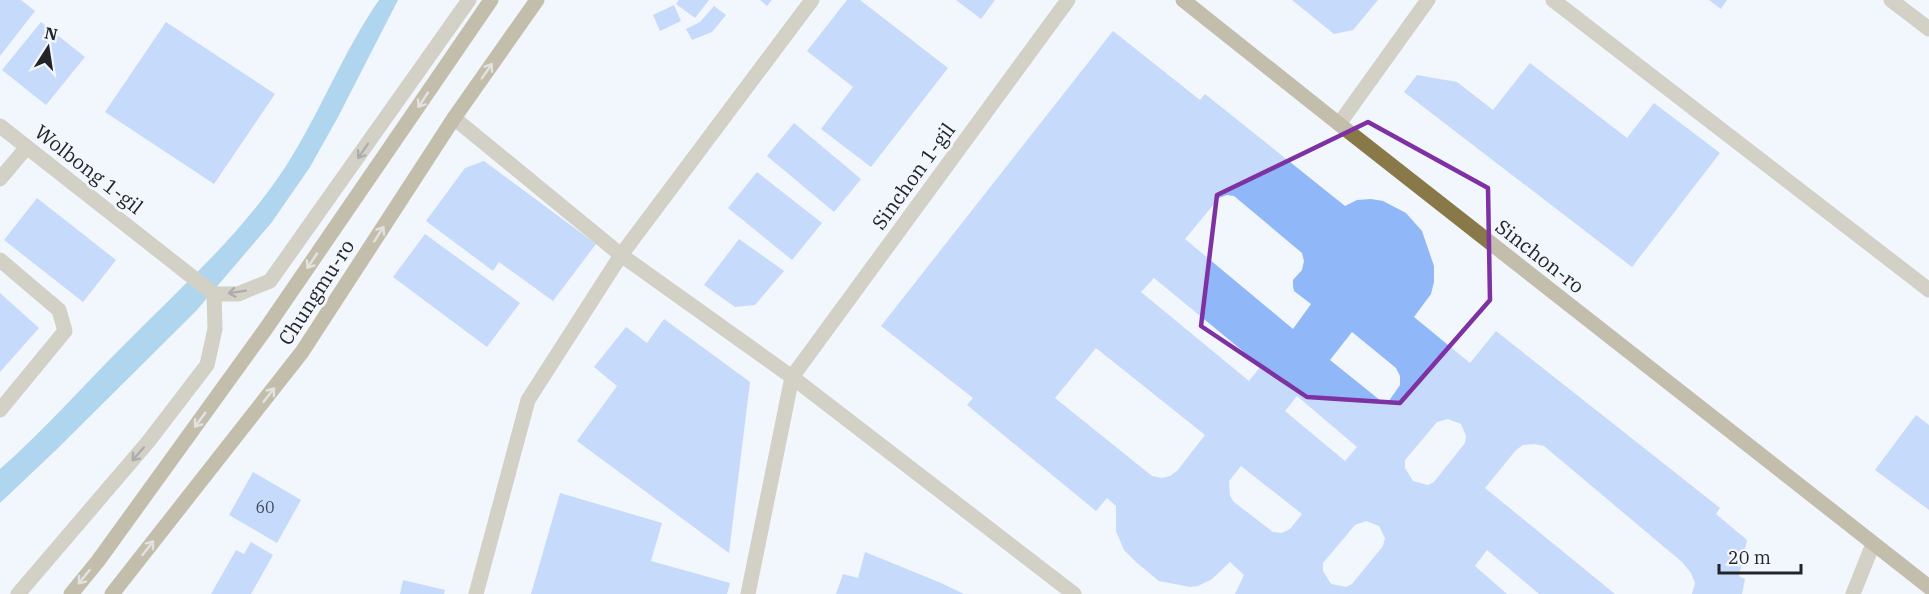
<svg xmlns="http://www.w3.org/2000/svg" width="1929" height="594" font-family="'IBM Plex Serif',serif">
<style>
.water{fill:#61addd}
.building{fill:#90b8f9;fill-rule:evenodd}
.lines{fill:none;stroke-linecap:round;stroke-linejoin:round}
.street{stroke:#ada282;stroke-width:15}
.secondary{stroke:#8a7948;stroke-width:15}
.oneway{stroke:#cecabe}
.oneway2{stroke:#5a564b}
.marked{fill:none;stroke:#7e31a2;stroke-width:4.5;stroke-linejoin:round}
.labels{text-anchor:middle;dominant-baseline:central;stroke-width:6;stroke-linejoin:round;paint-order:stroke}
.number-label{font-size:16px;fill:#3e495c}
.street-label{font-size:20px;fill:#232427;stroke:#f2f6fd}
</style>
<rect width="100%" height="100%" fill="#f2f6fd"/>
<path class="water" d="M379,0H398L338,117L310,167L272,222L196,311L55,451L0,503V469C44,430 83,386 125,344C182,286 241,235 286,166C320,113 343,52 379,0Z"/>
<g class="building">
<path d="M0,0H21L35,11L0,56Z"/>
<path d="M679,0H709L695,18L676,4Z"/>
<path d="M760,0H772L767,6Z"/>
<path d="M847,0H860L948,68L871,167L821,129L853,87L807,51Z"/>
<path d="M956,0H995L981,19Z"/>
<path d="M1292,0H1378L1353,30L1334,34Z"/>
<path d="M1709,0H1727L1721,9Z"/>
<path d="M674,5L681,21L660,31L653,15Z"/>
<path d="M714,6L726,15L712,32L692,40L686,29L700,22Z"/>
<path d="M41,22L85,57L46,105L2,70Z"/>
<path d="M166,22L275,94L214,184L105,112Z"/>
<path d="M1113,31L1200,100L1205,94L1345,206L1357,200L1371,199L1383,201L1406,213L1422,231L1434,266V282L1431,294L1414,317L1470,363L1496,331L1720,508L1716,514L1747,540L1739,576L1745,579L1742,594H1692L1695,583L1691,573L1682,562L1544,446L1534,444L1523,445L1516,450L1485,488L1615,594H1539L1487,550L1475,566L1507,594H1235L1244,575L1230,562L1212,579L1198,586L1190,587L1159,581L1137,563L1124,550L1116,531V506L1107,498L1096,511L967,405L973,398L881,326ZM1227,195L1234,196L1302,253L1304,261L1302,270L1293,280V286L1294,291L1311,304L1293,329L1185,239L1219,198ZM1154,278L1261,366L1249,381L1141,292ZM1352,332L1396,368L1400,376V385L1386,405L1330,360ZM1096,348L1205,435L1177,471L1170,476L1162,478L1152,476L1055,398ZM1297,396L1357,447L1345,461L1285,411ZM1448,419L1461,424L1466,436L1465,443L1434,482L1428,485L1413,481L1405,468V460L1437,422ZM1241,466L1302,514L1290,529L1282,533L1273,532L1234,502L1230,496L1229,481ZM1366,521L1379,526L1385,538L1383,546L1352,584L1346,587L1331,584L1323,571V563L1355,525Z"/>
<path d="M1530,63L1627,138L1654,103L1720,153L1632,267L1404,92L1417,75L1457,82L1493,110Z"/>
<path d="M794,123L861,179L834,212L767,156Z"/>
<path d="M484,161L596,244L553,301L499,262L493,271L426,221L465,168Z"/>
<path d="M757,172L822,223L792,260L728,208Z"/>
<path d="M37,198L116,260L83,302L4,240Z"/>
<path d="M425,234L520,303L487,347L393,277Z"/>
<path d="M739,239L784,271L755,305L735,307L704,285Z"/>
<path d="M0,293L39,328L0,372Z"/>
<path d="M664,319L750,382L729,553L577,441L617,386L594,367L626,327L647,343Z"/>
<path d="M1916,415L1929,425V510L1875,470Z"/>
<path d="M253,472L301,500L277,543L229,515Z"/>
<path d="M560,493L662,523L651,561L730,583L727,594H531Z"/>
<path d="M251,542L273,555L251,594H211L236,550L244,554Z"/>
<path d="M865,552L941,583L964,594H836L843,574L858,578Z"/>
<path d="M403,580L445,590L444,594H400Z"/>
</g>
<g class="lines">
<g class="street">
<path d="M1553,0L1929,290"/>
<path d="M1891,0L1929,29"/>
<path d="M454,118L621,255L792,377L1068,0"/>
<path d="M1339,124L1428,0"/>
<path d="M0,126L214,294H238L270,281L469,0"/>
<path d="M0,179L27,147"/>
<path d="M0,260L59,310L65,331L0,410"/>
<path d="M18,594L148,442L207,365L215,329L214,294"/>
<path d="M476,594L528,400L621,255L812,0"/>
<path d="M748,594L792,377L1074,594"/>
<path d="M1853,594L1873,544"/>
</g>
<g class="secondary">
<path d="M1183,0L1339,124L1929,587"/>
<path d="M71,594L98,561L267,327L491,0"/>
<path d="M112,594L302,352L454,118L537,0"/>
</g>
</g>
<defs><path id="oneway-shaft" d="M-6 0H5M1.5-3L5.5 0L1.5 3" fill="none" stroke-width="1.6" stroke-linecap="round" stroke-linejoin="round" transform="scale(1.5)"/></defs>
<g class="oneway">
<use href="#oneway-shaft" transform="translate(487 71) rotate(-55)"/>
<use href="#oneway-shaft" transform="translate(423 100) rotate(124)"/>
<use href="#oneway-shaft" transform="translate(379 234) rotate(-57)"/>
<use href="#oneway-shaft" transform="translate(312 261) rotate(124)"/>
<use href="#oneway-shaft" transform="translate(269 395) rotate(-52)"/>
<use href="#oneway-shaft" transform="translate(200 420) rotate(126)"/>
<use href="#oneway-shaft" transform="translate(148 548) rotate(-52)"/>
<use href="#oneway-shaft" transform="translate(84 577) rotate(129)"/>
</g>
<g class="oneway2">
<use href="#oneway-shaft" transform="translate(363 151) rotate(125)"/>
<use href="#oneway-shaft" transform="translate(237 292) rotate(171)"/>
<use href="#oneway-shaft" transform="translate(138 454) rotate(131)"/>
</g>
<path d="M0 0H1929V594H0ZM1368,122L1488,188L1490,300L1400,403L1307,397L1201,326L1217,195Z" fill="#f2f6fd" fill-opacity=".55" fill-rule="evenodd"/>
<path class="marked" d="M1368,122L1488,188L1490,300L1400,403L1307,397L1201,326L1217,195Z"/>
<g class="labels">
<g class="number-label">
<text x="265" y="507">60</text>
</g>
<g class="street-label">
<text transform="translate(89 169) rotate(38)">Wolbong 1-gil</text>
<text transform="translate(913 176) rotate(-54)">Sinchon 1-gil</text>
<text transform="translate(1540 256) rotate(38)">Sinchon-ro</text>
<text transform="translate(316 292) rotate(-57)">Chungmu-ro</text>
</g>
</g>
<g transform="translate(48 48) rotate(12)" stroke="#f2f6fd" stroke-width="4.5" paint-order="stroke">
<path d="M0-4.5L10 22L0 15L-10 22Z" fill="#232427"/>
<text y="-9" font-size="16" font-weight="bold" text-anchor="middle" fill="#232427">N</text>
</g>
<path d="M1719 564v9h82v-9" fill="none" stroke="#232427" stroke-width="3"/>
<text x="1728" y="564" font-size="18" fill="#232427" stroke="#f2f6fd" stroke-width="4.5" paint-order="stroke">20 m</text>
</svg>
